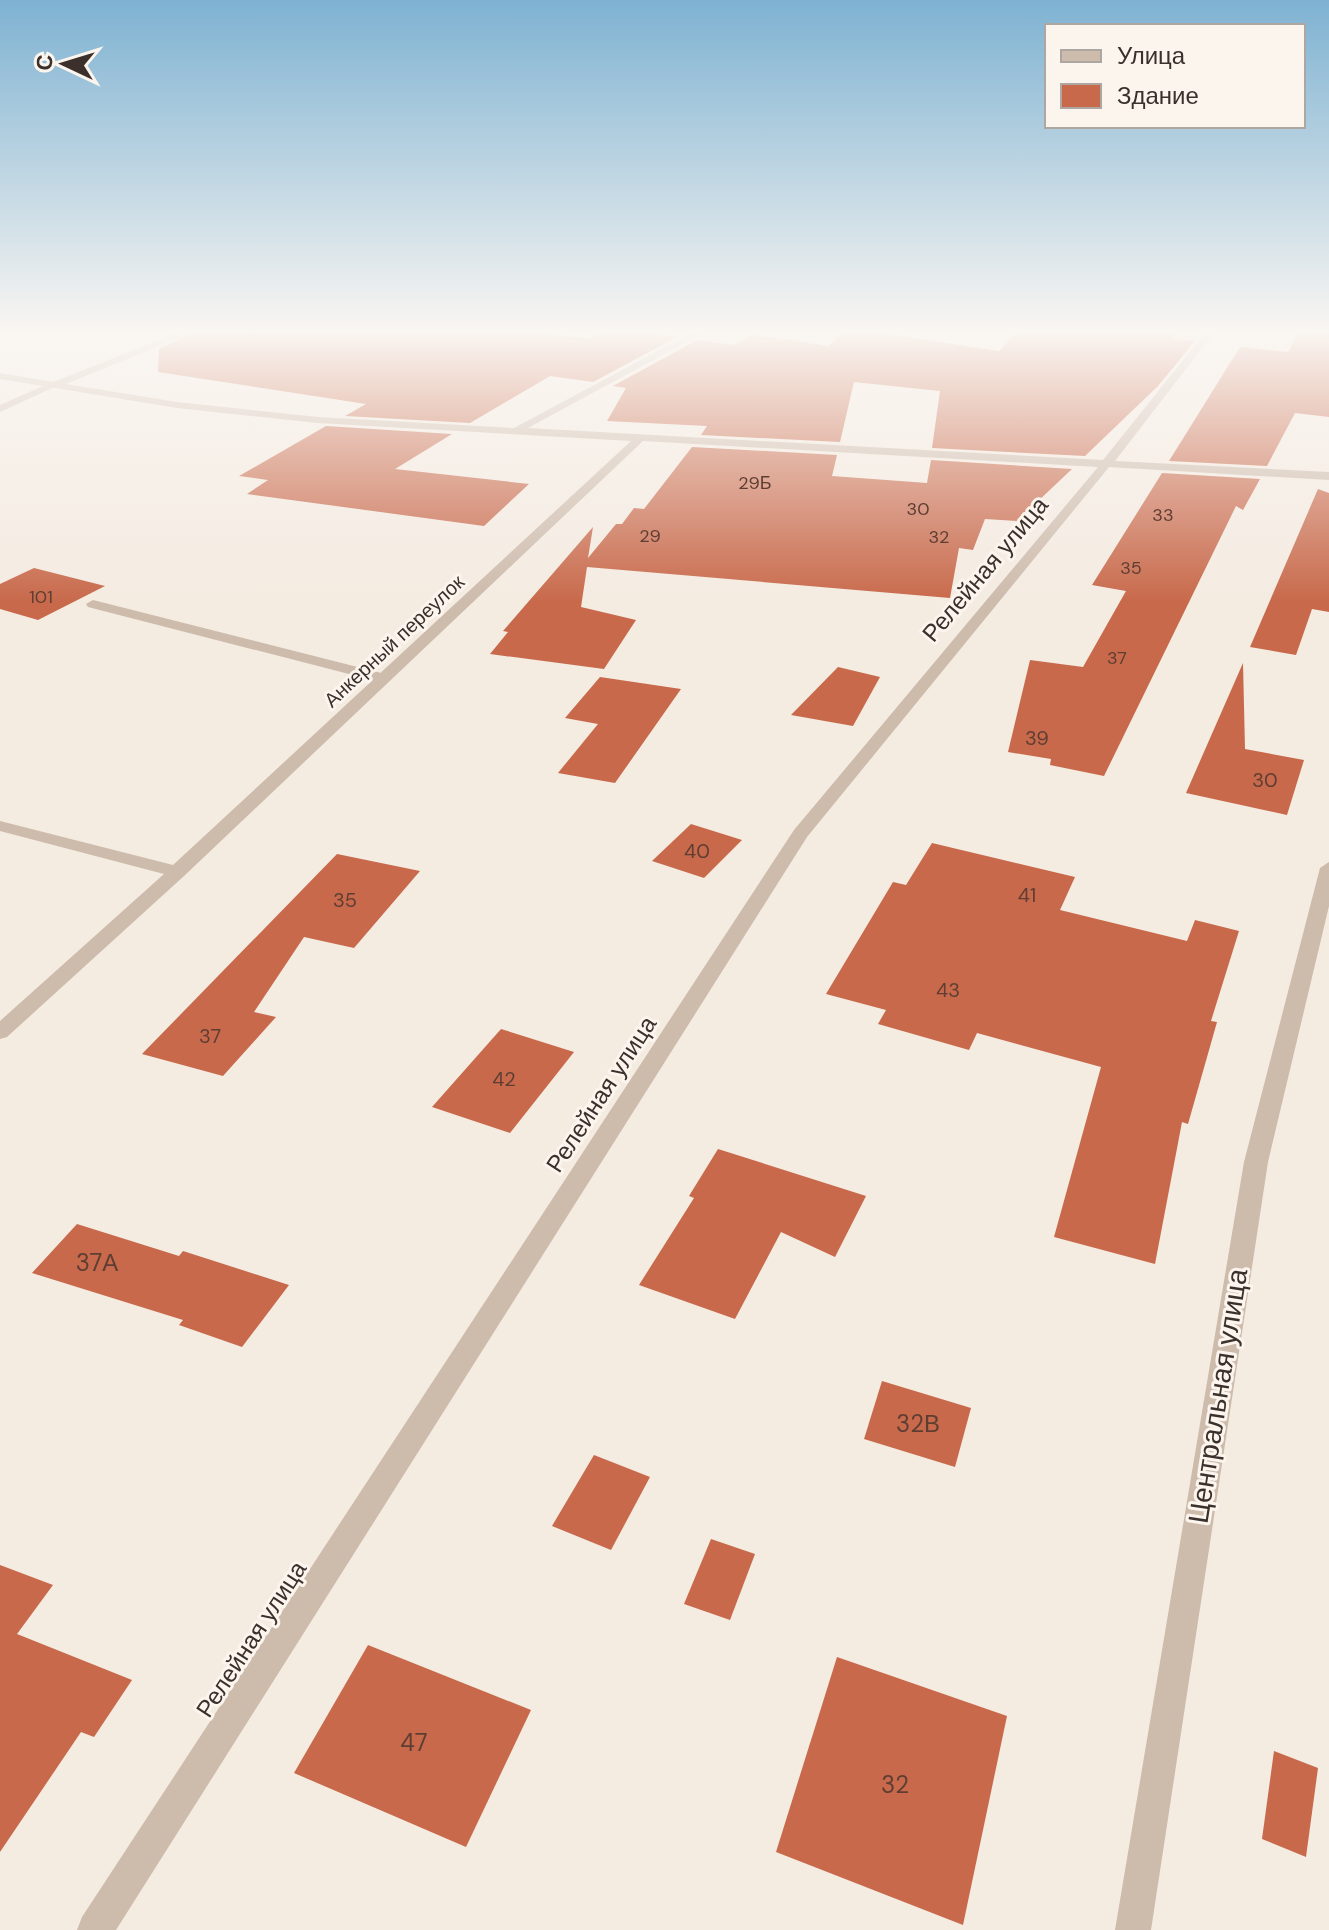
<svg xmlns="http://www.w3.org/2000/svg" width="1329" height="1930" font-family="'DM Sans',sans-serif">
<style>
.building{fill:#c8694b}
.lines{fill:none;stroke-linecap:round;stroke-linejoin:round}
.service{fill:#cdbbac;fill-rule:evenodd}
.minor{fill:#cdbbac;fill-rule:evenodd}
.labels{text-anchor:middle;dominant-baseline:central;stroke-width:6;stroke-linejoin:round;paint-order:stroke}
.far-number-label{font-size:18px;fill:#5e3e33}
.far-street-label{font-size:20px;fill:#3b302b;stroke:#fbf5ee}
.number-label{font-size:20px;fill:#5e3e33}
.street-label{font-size:24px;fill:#3b302b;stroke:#fbf5ee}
.near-number-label{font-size:24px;fill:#5e3e33}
.near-street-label{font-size:28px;fill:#3b302b;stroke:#fbf5ee}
</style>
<rect width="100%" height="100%" fill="#f4ebe1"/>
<g class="building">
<path d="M196,332H531L588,339L601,332H639L677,337L593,382L550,376L470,423L345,416L366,404L158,372L159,349Z"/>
<path d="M845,332H872L999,351L1017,332H1176L1172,338L1195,341L1158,386L1085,456L932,448L940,391L854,382L840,442L701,435L707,426L607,421L626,388L613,386L697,340L734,345L753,335L828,346Z"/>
<path d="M1298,332H1329V417L1295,413L1267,466L1169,461L1240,347L1288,352Z"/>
<path d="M326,426L452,434L395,469L529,484L484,526L247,494L268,480L239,476Z"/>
<path d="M692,447L837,455L832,476L927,483L931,460L1072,469L1017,521L985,519L973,550L959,548L950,598L587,567L581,607L636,620L604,669L490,654L508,632L503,631L593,527L588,558L616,524H622L634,508L644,509Z"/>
<path d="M1162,473L1260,479L1243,510L1236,506L1104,776L1050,765L1051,759L1008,752L1030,660L1083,667L1126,591L1092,585Z"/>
<path d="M1318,489L1329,493V612L1312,609L1296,655L1250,647Z"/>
<path d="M34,568L105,586L38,620L0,609V584Z"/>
<path d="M1243,663L1245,749L1304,760L1287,815L1186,793Z"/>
<path d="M838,667L880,677L853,726L791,715Z"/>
<path d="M600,677L681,689L615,783L558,773L598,724L565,718Z"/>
<path d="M691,824L742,840L704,878L652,861Z"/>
<path d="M932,843L1075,877L1060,910L1187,941L1195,920L1239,931L1211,1021L1217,1022L1188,1124L1182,1122L1155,1264L1054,1237L1101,1067L977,1033L969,1050L878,1024L886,1010L826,994L893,882L906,885Z"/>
<path d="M337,854L420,871L354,948L304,937L254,1012L276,1017L223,1076L142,1054Z"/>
<path d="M501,1029L574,1052L510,1133L432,1107Z"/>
<path d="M718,1149L866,1196L835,1257L781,1232L735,1319L639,1285L694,1198L689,1196Z"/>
<path d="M77,1224L179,1256L183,1251L289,1285L242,1347L179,1325L183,1320L32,1273Z"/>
<path d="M882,1381L971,1408L955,1467L864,1439Z"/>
<path d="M594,1455L650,1477L611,1550L552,1526Z"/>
<path d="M711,1539L755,1554L730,1620L684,1604Z"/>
<path d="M0,1565L53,1585L17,1634L132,1680L94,1737L81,1732L0,1852Z"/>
<path d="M368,1645L531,1710L466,1847L294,1773Z"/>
<path d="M837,1657L1007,1716L963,1925L776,1852Z"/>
<path d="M1274,1751L1318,1768L1306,1857L1262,1839Z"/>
</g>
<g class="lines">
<g class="service">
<path d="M52,382L61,384L0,412V405Z"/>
<path d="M93,600L389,675L392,678L384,683L88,607L86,604Z"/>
</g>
<g class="minor">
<path d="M180,332H193L66,384L177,402L318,417L514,428L693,332H705L528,428L1103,460L1196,344L1209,332H1220L1202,348L1115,461L1329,472V480L1109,467L807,837L116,1930H77L82,1917L794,830L1098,467L643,441L184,876L7,1037L0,1039V1021L164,874L0,831V821L173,865L631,441L318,423L177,408L0,379V373L53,382Z"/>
<path d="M1329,862V906L1268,1162L1151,1930H1115L1244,1162L1320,868Z"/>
</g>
</g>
<linearGradient id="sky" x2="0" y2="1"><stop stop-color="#7eb2d2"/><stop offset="0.55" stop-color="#faf6f2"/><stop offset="1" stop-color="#faf6f2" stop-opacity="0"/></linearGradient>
<rect width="1329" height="602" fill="url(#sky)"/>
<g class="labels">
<g class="far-number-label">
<text x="755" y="483">29Б</text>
<text x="918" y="509">30</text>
<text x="1163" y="515">33</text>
<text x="650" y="536">29</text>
<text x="939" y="537">32</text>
<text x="1131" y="568">35</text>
<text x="41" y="597">101</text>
<text x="1117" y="658">37</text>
</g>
<g class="far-street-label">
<text transform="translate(394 641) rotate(-43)">Анкерный переулок</text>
</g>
<g class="number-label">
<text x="1037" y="738">39</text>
<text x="1265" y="780">30</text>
<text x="697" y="851">40</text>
<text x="1027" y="895">41</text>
<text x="345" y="900">35</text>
<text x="948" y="990">43</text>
<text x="210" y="1036">37</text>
<text x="504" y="1079">42</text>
</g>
<g class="street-label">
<text transform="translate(985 569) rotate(-50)">Релейная улица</text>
<text transform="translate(601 1094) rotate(-57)">Релейная улица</text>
<text transform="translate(251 1639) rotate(-57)">Релейная улица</text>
</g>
<g class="near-number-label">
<text x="97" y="1262">37А</text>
<text x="918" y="1423">32В</text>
<text x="414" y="1742">47</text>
<text x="895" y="1784">32</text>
</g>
<g class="near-street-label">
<text transform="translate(1218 1396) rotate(-81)">Центральная улица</text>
</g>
</g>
<rect x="1045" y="24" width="260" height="104" fill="#fbf5ee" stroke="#aea6a0" stroke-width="2"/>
<rect x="1061" y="50" width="40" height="12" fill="#cdbbac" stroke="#aea6a0" stroke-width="2"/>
<text x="1117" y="64" font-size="24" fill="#3b302b">Улица</text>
<rect x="1061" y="84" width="40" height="24" fill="#c8694b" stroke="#aea6a0" stroke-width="2"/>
<text x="1117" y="104" font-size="24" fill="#3b302b">Здание</text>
<g transform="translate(64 64) rotate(274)" stroke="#fbf5ee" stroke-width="6" paint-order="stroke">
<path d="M0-6L14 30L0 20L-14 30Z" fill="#3b302b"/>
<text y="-12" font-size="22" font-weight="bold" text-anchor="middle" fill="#3b302b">С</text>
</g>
</svg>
